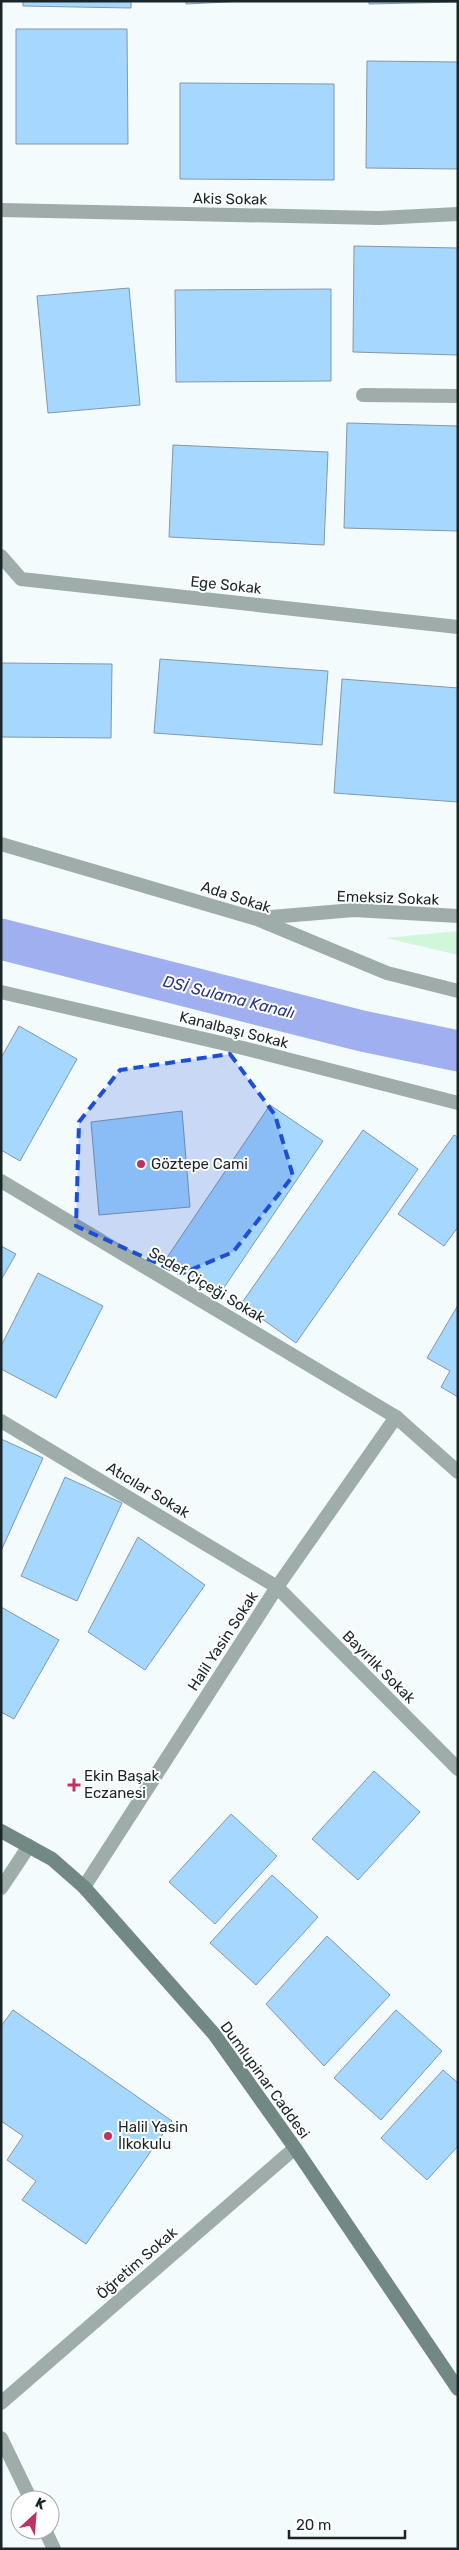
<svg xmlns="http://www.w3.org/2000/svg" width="459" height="2550" font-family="Rubik,sans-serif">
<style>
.green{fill:#d0f7d9}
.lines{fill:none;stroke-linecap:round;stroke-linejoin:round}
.canal{stroke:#a0afef;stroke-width:41}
.building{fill:#a6d7fe;stroke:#8198ab}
.service{stroke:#9eadaa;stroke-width:14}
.minor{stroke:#9eadaa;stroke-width:14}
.secondary{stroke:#728884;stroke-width:14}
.marked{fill:#1d4ed8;fill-opacity:0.2;stroke:#1d4ed8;stroke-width:4;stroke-dasharray:10 6;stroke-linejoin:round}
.poi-dot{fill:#be3162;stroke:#fff;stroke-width:2}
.labels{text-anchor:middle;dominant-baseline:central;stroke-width:4;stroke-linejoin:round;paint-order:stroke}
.street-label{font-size:15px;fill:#192629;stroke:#fff}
.poi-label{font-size:15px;fill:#192629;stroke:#fff;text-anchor:start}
.water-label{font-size:16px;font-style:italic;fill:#2d3680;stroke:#fff}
</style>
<rect width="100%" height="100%" fill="#f4fbfc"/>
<path class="green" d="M458,931V955L386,938Z"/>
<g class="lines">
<path class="canal" d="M1,939L362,1031L458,1051"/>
</g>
<g class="building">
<path d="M23,1H131V8L23,6Z"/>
<path d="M186,1H246L186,4Z"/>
<path d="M369,1H458V2L369,4Z"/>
<path d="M16,29H127L128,144H16Z"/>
<path d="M367,61L458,62V169L366,168Z"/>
<path d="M180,83L334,84V180L180,179Z"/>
<path d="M354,246L458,248V355L353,352Z"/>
<path d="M129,288L140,405L48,413L37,296Z"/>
<path d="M331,289V381L176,382L175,290Z"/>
<path d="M347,423L458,426V531L344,528Z"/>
<path d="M173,445L328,452L324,545L169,537Z"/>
<path d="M160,659L328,671L322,745L154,733Z"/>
<path d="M1,663L112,664L111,738L1,737Z"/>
<path d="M342,679L458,688V802L334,793Z"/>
<path d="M19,1026L77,1059L20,1161L1,1150V1058Z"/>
<path d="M270,1105L323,1141L219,1295L166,1259Z"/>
<path d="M182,1111L190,1207L99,1215L91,1122Z"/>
<path d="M363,1130L418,1169L296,1343L241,1304Z"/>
<path d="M454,1135L458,1137V1227L444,1246L398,1214Z"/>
<path d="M1,1246L16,1254L1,1280Z"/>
<path d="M38,1273L103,1306L56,1398L1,1369V1346Z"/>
<path d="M458,1305V1397L441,1387L450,1371L427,1358Z"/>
<path d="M1,1439L43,1458L1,1551Z"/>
<path d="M65,1477L122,1503L77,1601L21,1576Z"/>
<path d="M138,1537L205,1585L145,1670L88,1632Z"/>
<path d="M1,1607L59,1640L14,1719L1,1712Z"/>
<path d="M374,1771L420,1812L358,1880L312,1839Z"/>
<path d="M231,1814L277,1856L215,1924L169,1882Z"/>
<path d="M272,1875L318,1917L256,1985L210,1943Z"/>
<path d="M327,1936L390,1995L324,2066L266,2004Z"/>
<path d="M13,2010L172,2121L86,2244L22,2200L36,2181L7,2160L23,2136L1,2121V2026Z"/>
<path d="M396,2010L442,2051L381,2120L334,2078Z"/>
<path d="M443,2070L458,2083V2146L427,2180L381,2138Z"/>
</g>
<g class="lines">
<path class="service" d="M363,395L458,396"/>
<g class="minor">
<path d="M1,210L379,218L458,214"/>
<path d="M1,556L21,579L458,627"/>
<path d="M1,844L257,919L387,973L458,991"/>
<path d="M259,918L354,910L458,916"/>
<path d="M1,992L243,1048L458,1103"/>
<path d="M1,1181L396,1417L458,1472"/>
<path d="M1,1421L277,1587L458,1769"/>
<path d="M84,1887L277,1587L396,1417"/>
<path d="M1,1888L29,1846"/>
<path d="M1,2403L295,2148"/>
<path d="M1,2438L31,2500"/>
<path d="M45,2530L54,2549"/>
</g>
<path class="secondary" d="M1,1831L52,1859L84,1887L214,2034L295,2148L458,2389"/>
</g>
<path class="marked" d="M230,1054L275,1115L293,1176L233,1252L181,1274L76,1226L79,1122L120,1070Z"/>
<g class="poi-dot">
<circle cx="141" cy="1164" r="5"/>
<path d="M71.5 1777.5h5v5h5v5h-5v5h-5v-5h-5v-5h5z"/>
<circle cx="108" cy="2136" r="5"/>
</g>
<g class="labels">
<g class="street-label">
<text transform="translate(230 199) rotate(1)">Akis Sokak</text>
<text transform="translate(226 585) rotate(6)">Ege Sokak</text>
<text transform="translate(236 897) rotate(18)">Ada Sokak</text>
<text transform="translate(388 898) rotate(2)">Emeksiz Sokak</text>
<text transform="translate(234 1030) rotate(14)">Kanalbaşı Sokak</text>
<text transform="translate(207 1285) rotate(31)">Sedef Çiçeği Sokak</text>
<text transform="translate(148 1490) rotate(31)">Atıcılar Sokak</text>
<text transform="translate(223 1641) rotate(-57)">Halil Yasin Sokak</text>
<text transform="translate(379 1667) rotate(45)">Bayırlık Sokak</text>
<text transform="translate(265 2080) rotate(54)">Dumlupinar Caddesi</text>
<text transform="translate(137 2263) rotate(-41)">Öğretim Sokak</text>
</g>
<g class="poi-label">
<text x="151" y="1164">Göztepe Cami</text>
<text x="84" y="1776">Ekin Başak<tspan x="84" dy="17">Eczanesi</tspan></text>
<text x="118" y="2127">Halil Yasin<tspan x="118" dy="17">İlkokulu</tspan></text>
</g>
<g class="water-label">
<text transform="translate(229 997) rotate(14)">DSİ Sulama Kanalı</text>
</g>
</g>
<rect width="459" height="2550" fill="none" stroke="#192629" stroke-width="5"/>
<g transform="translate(35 2515) rotate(26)"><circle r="24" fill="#ffffff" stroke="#a3a8a9"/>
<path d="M0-4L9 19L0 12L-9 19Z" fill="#be3162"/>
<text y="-8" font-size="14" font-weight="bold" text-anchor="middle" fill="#192629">K</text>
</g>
<path d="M289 2530v8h116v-8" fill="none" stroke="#192629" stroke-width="2.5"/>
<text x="296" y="2530" font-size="15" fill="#192629" stroke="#ffffff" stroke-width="4" paint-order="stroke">20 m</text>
</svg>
